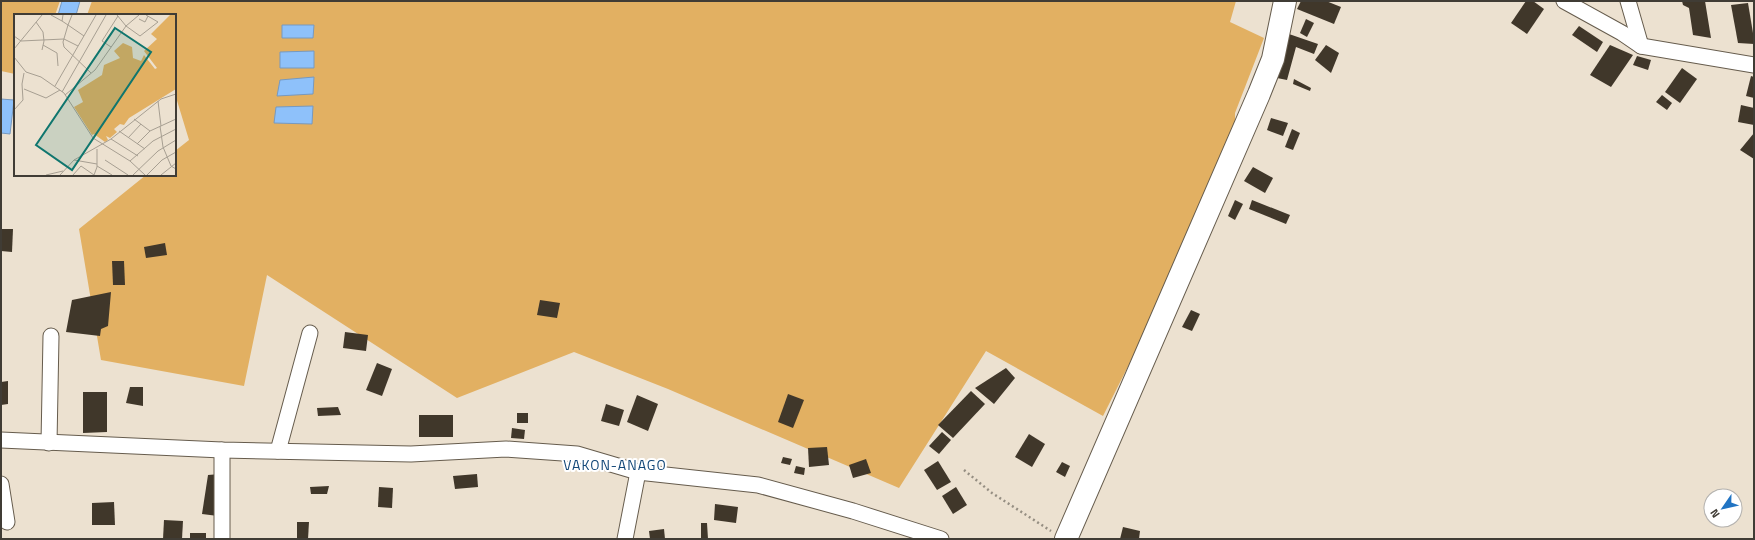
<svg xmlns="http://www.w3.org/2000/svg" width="1755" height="540" font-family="'Titillium Web',sans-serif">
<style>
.green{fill:#e2b062}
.water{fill:#8ec1fa;stroke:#7799bf}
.building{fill:#40372a}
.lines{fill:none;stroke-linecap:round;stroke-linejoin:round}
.street-casing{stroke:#665c4d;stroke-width:17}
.secondary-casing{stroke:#665c4d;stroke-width:24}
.path{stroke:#958e82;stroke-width:2.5;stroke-dasharray:2 3;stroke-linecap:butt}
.street{stroke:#fff;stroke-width:15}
.secondary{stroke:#fff;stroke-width:22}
.labels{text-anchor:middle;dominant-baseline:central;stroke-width:4;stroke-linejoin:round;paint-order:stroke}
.quarter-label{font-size:14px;letter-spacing:1px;fill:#124778;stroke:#fff}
.inset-road{fill:none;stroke:#a79f92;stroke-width:1}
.view{fill:#0f766e;fill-opacity:0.15;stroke:#0f766e;stroke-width:2}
.inset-edge{fill:none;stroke:#403c35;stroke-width:2}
</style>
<rect width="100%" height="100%" fill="#ece1d0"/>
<g class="green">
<path d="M1,1H60L55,15H15V74L1,71Z"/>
<path d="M92,1H1236L1230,22L1264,38L1235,113V132L1179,265L1103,416L986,351L899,488L668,389L574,352L457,398L267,275L244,386L101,360L79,229L146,175H175V151L189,140L175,94V15H87Z"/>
</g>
<g class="water">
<path d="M62,1H80L76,15H58Z"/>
<path d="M282,25H314L313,38H282Z"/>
<path d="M314,51V68H280V52Z"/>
<path d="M314,77L313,94L277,96L280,80Z"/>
<path d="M1,99L14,100L10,134L1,133Z"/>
<path d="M313,106L312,124L274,123L276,107Z"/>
</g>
<g class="building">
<path d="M1301,1H1326L1341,7L1334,24L1297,9Z"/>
<path d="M1526,1H1533L1544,9L1527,34L1511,23Z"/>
<path d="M1682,1H1705L1711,38L1693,35L1689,8L1683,5Z"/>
<path d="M1748,3L1754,39V44L1738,43L1731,5Z"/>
<path d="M1306,19L1314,23L1307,37L1300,33Z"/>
<path d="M1579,26L1603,42L1597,52L1572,35Z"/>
<path d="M1289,34L1318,44L1314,54L1296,47L1287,80L1277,78Z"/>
<path d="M1326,45L1339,53L1331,73L1315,60Z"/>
<path d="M1610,45L1633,55L1611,87L1590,75Z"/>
<path d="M1637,56L1651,60L1648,70L1633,65Z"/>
<path d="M1682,68L1697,79L1680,103L1665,92Z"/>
<path d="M1751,76L1754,77V98L1746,96Z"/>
<path d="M1294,79L1311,88L1310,91L1293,84Z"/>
<path d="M1662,95L1672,103L1667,110L1656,102Z"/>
<path d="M1741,105L1754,108V125L1738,122Z"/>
<path d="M1271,118L1288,123L1283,136L1267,130Z"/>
<path d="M1292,129L1300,133L1293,150L1285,147Z"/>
<path d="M1754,133V159L1740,150Z"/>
<path d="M1253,167L1273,178L1265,193L1244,181Z"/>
<path d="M1235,200L1243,204L1235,220L1228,216Z"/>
<path d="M1252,200L1290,215L1286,224L1249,209Z"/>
<path d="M1,229H13L12,252L1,251Z"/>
<path d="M165,243L167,255L146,258L144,247Z"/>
<path d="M112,261H124L125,285H113Z"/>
<path d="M111,292L108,326L101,329L100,336L66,332L72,300Z"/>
<path d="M540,300L560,303L557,318L537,315Z"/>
<path d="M1191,310L1200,314L1192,331L1182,327Z"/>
<path d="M345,332L368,335L366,351L343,348Z"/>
<path d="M377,363L392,369L382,396L366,390Z"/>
<path d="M1006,368L1015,378L994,404L975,388Z"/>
<path d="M8,381V404L1,405V382Z"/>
<path d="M130,387H143V406L126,403Z"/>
<path d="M971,391L985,404L953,438L938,425Z"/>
<path d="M83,392H107V432L83,433Z"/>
<path d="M788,394L804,400L793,428L778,422Z"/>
<path d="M637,395L658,404L648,431L627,422Z"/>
<path d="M606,404L624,410L619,426L601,421Z"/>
<path d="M338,407L341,415L318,416L317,408Z"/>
<rect x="517" y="413" width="11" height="10"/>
<rect x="419" y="415" width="34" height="22"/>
<path d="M512,428L525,430L524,439L511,438Z"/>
<path d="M942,432L951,440L939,454L929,446Z"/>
<path d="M1029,434L1045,444L1032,467L1015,457Z"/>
<path d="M827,447L829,465L809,467L808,448Z"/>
<path d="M783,457L792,459L790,465L781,463Z"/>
<path d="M866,459L871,473L853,478L849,465Z"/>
<path d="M938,461L951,482L937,490L924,470Z"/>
<path d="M1062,462L1070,466L1065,477L1056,472Z"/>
<path d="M796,466L805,468L804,475L794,473Z"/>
<path d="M220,474L218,516L202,514L208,475Z"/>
<path d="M477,474L478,487L455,489L453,476Z"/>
<path d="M329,486L327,494H311L310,487Z"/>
<path d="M379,487L393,488L392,508L378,507Z"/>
<path d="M956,487L967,505L953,514L942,496Z"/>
<path d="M114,502L115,525H92V503Z"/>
<path d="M715,504L738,507L736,523L714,520Z"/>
<path d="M164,520L183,521L182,539H163Z"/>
<path d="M297,522H309L308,539H297Z"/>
<path d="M701,523H707L708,539H701Z"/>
<path d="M1123,527L1140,531L1139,539H1120Z"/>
<path d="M664,529L665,539H650L649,531Z"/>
<rect x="190" y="533" width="16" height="6"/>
</g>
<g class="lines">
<g class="street-casing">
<g id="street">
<path d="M1564,1L1622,33L1641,46L1754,65"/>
<path d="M1628,1L1641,46"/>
<path d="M1,440L222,450L411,454L506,449L577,454L638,472L758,485L853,511L941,539"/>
<path d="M49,443L51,336"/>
<path d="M278,451L310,333"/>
<path d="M1,484L7,522"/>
<path d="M222,539V450"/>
<path d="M625,539L638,472"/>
</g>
</g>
<g class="secondary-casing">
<path id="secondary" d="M1066,539L1259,94L1273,59L1285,1"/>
</g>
<path class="path" d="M964,470L992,493L1051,531"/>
<use href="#street" class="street"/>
<use href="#secondary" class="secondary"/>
</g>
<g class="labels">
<g class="quarter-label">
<text x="615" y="464">VAKON-ANAGO</text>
</g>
</g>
<g transform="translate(14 14)">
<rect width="162" height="162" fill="#ece1d0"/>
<path d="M156,1H162V75L115,104L110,111L106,110L100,115L103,118L96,124L92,122L94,126L91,128L80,120L78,121L60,93L69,88L64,76L88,61L90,51L106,44L100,37L109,29L118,33L119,44L127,47L130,41L141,55L143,54L130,37L143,25L137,20Z" fill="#e2b062"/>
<path class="inset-road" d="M37,1L48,7M49,1L48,7L54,11L49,28L50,33L77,59M58,1L54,11L70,22M103,1L112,12L126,22L144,8L132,1M125,5L131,8L134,2M22,8L29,18L30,27L28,36M0,22L7,27L50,25L64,32M29,31L43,39L44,52M97,33L88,27L104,2M0,35L28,1M0,43L12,58L27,63L50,79L79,124L116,147L131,161M41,72L82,1M10,75L32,84L46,76M48,78L92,1M51,81L81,56L112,12L125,1M144,87L147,112M0,96L9,86L8,70L10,59M120,105L136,117M146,112L149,133L157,152L162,155M105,117L131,135M114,124L127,110M97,125L124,142M123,130L136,117L162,105M60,146L83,150M91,146L114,161M116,147L139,127L162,115M67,152L80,161M83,152L98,161M32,161L49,157M46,161L60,146L97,125L147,85L162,80M59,161L67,152M80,161L83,153V135M119,161L144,137L162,126M133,161L148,146L162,138M147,161L162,149"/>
<path class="view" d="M101,14L137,38L58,156L22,131Z"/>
<rect width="162" height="162" class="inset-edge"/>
</g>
<rect width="1755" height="540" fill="none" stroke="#403c35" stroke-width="4"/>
<g transform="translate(1723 508) rotate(236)"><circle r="19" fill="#ffffff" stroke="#b3b1ae"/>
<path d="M0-3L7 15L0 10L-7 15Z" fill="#2174c3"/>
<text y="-6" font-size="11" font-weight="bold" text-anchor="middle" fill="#403c35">N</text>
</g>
</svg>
